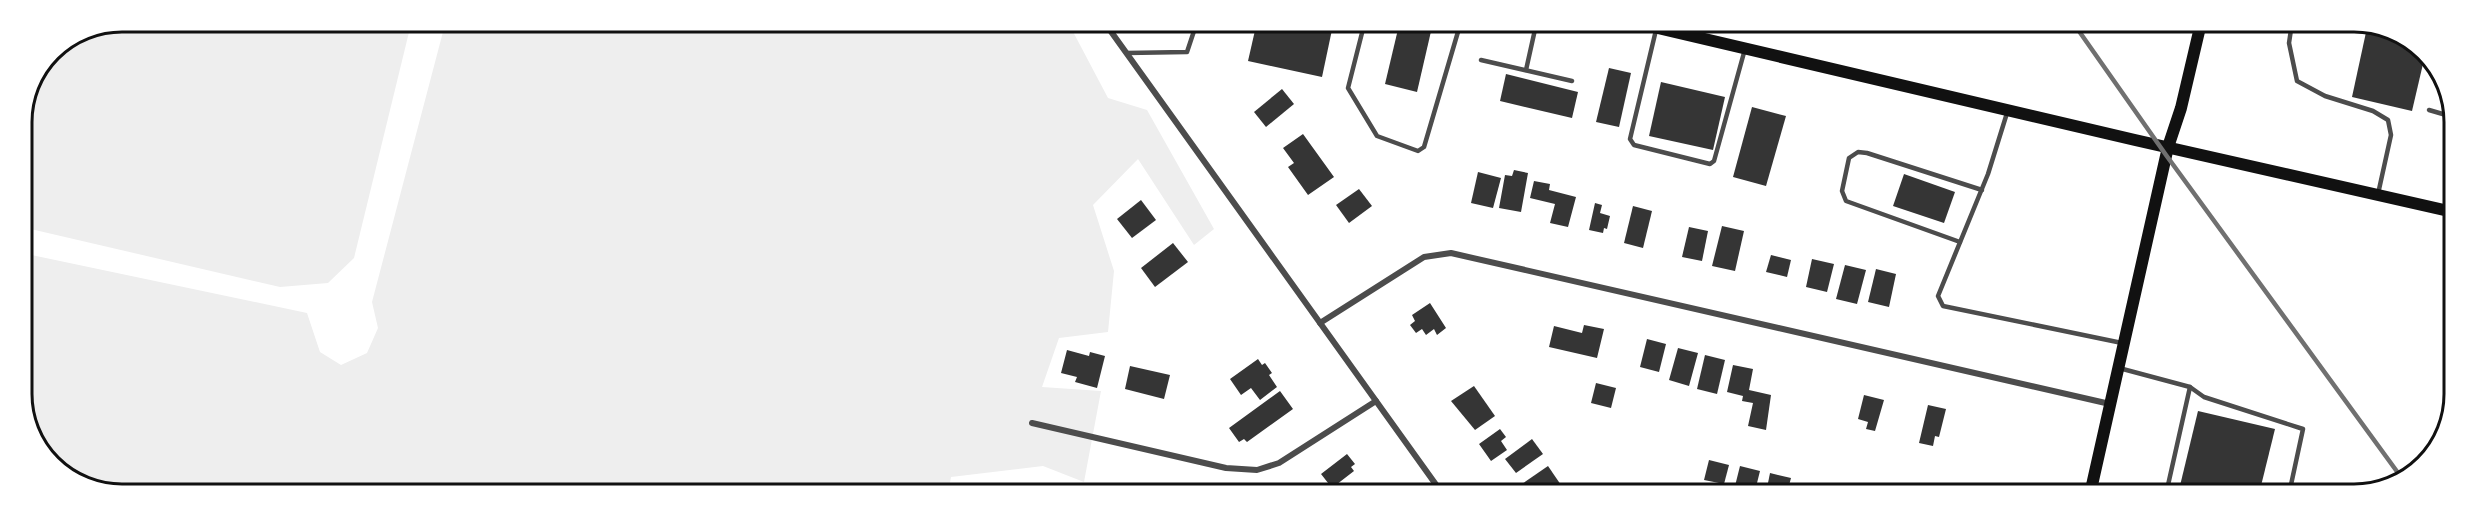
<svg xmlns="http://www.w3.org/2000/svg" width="2476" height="515" font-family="'IBM Plex Serif',serif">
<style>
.green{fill:#eee}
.building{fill:#353535}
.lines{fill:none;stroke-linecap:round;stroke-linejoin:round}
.service{stroke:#4c4c4c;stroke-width:4.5}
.minor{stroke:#4c4c4c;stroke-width:6}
.secondary{stroke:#111;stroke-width:12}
.rail{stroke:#707070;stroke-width:4.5}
.rim{fill:none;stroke:#111;stroke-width:3}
</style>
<rect width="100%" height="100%" fill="#fff"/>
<g class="green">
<path d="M1070,26L1108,98L1147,110L1214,229L1194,245L1138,159L1093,205L1114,271L1108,332L1059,338L1042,387L1101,391L1084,482L1043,466L951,477L948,493L103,492L51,465L23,413L22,253L307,313L320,352L341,365L367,353L378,328L372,302L444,28Z"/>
<path d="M410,28L354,258L328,283L280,287L22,227L21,154L49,54L51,50L84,29Z"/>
</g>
<g class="building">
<path d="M2132,23H2147L2138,31Z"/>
<path d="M2368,23H2373L2426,51L2412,111L2352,97Z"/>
<path d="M1333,25L1322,77L1248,61L1256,26Z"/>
<path d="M1399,25L1432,27L1417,92L1385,84Z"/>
<path d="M1609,68L1631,73L1619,127L1596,122Z"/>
<path d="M1506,74L1578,92L1572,118L1500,101Z"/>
<path d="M1661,82L1725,97L1713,150L1649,136Z"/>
<path d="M2444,85L2452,100L2441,97Z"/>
<path d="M1282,89L1294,104L1266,127L1254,112Z"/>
<path d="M1752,107L1786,116L1766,186L1733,177Z"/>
<path d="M1303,134L1334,177L1308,195L1288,167L1294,163L1283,148Z"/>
<path d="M1514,170L1528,173L1521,212L1499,208L1505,175L1512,176Z"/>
<path d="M1478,172L1501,178L1493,208L1471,203Z"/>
<path d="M1904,174L1955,192L1944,223L1893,206Z"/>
<path d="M1534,181L1550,184L1549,190L1576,197L1568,227L1550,223L1555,204L1530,198Z"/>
<path d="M1359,189L1372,206L1349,223L1336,205Z"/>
<path d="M1141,200L1156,220L1132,238L1117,219Z"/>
<path d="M1595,203L1602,205L1600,213L1610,216L1607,229L1604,228L1603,233L1589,230Z"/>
<path d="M1633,206L1652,211L1643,248L1624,243Z"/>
<path d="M1722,226L1744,231L1735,271L1712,266Z"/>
<path d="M1689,227L1708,231L1702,261L1682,257Z"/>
<path d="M1173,243L1188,262L1155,287L1141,268Z"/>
<path d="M1771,255L1791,260L1787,277L1766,272Z"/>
<path d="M1812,259L1834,264L1827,292L1806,287Z"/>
<path d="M1845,265L1866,270L1857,304L1836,299Z"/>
<path d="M1876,269L1896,274L1889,307L1868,302Z"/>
<path d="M1430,303L1446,328L1437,335L1434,329L1426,335L1422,329L1416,333L1410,325L1415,321L1412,315Z"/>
<path d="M1584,325L1604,329L1597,358L1549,347L1554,326L1582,333Z"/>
<path d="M1647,339L1666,344L1659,372L1640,367Z"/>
<path d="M1678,348L1698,353L1689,386L1669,380Z"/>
<path d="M1067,350L1089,356L1090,352L1105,356L1097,388L1075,382L1077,377L1061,373Z"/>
<path d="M1705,355L1725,360L1717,394L1697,389Z"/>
<path d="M1258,359L1262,365L1265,363L1272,373L1269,375L1277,387L1260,400L1251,388L1241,395L1230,379Z"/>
<path d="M1733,365L1753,369L1749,390L1771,395L1766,430L1748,426L1753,403L1742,401L1743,396L1727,392Z"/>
<path d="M1130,366L1170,375L1164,399L1125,389Z"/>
<path d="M1596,383L1616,388L1611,408L1591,403Z"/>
<path d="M1474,386L1495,416L1475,430L1451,401Z"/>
<path d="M1280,391L1293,409L1247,442L1244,439L1239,442L1229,428Z"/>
<path d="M1864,395L1884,400L1875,431L1866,429L1868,422L1858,419Z"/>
<path d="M1928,405L1946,409L1939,437L1935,436L1933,446L1919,443Z"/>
<path d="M2198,411L2275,429L2259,494H2178Z"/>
<path d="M1500,429L1506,437L1501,441L1507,450L1491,461L1479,444Z"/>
<path d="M1532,439L1543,454L1516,473L1505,459Z"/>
<path d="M1347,454L1355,464L1351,467L1354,471L1332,488L1321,474Z"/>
<path d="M1709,460L1729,465L1724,484L1704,480Z"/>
<path d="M1548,466L1563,488L1556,493H1528L1522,484Z"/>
<path d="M1740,466L1760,471L1755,491L1735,486Z"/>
<path d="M1770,473L1791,478L1787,493H1766Z"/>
</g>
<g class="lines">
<g class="service">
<path d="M2292,23L2289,43L2297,81L2325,96L2373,111L2388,120L2391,135L2378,194"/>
<path d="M1364,25L1348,88L1377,136L1418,151L1424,147L1460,25"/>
<path d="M1656,30L1630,139L1634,145L1710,164L1714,161L1745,49"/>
<path d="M1126,53L1187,52L1195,28L1205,26"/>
<path d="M1481,60L1572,81"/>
<path d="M1526,70L1536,25"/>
<path d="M2429,110L2453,117"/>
<path d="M2007,113L1988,174L1938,296L1943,306L2122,343"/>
<path d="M1960,242L1846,201L1842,191L1849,158L1858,152L1867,153L1982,190"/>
<path d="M2119,368L2190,387L2204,397L2303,429L2289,494"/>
<path d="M2166,494L2190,387"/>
</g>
<g class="minor">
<path d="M1107,26L1442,493"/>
<path d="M21,130L29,99"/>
<path d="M1320,323L1424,257L1451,253L2110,404"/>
<path d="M1032,423L1226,468L1257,470L1279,463L1376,401"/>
</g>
<g class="secondary">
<path d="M1645,25L2135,140L2453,212"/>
<path d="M2090,494L2168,147L2181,108L2201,23"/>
</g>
<path class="rail" d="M2074,24L2166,155L2401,477"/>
</g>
<path d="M0 0H2476V515H0ZM122 32H2354A90 90 0 0 1 2444 122V394A90 90 0 0 1 2354 484H122A90 90 0 0 1 32 394V122A90 90 0 0 1 122 32Z" fill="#fff" fill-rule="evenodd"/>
<path class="rim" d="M122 32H2354A90 90 0 0 1 2444 122V394A90 90 0 0 1 2354 484H122A90 90 0 0 1 32 394V122A90 90 0 0 1 122 32Z"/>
</svg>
